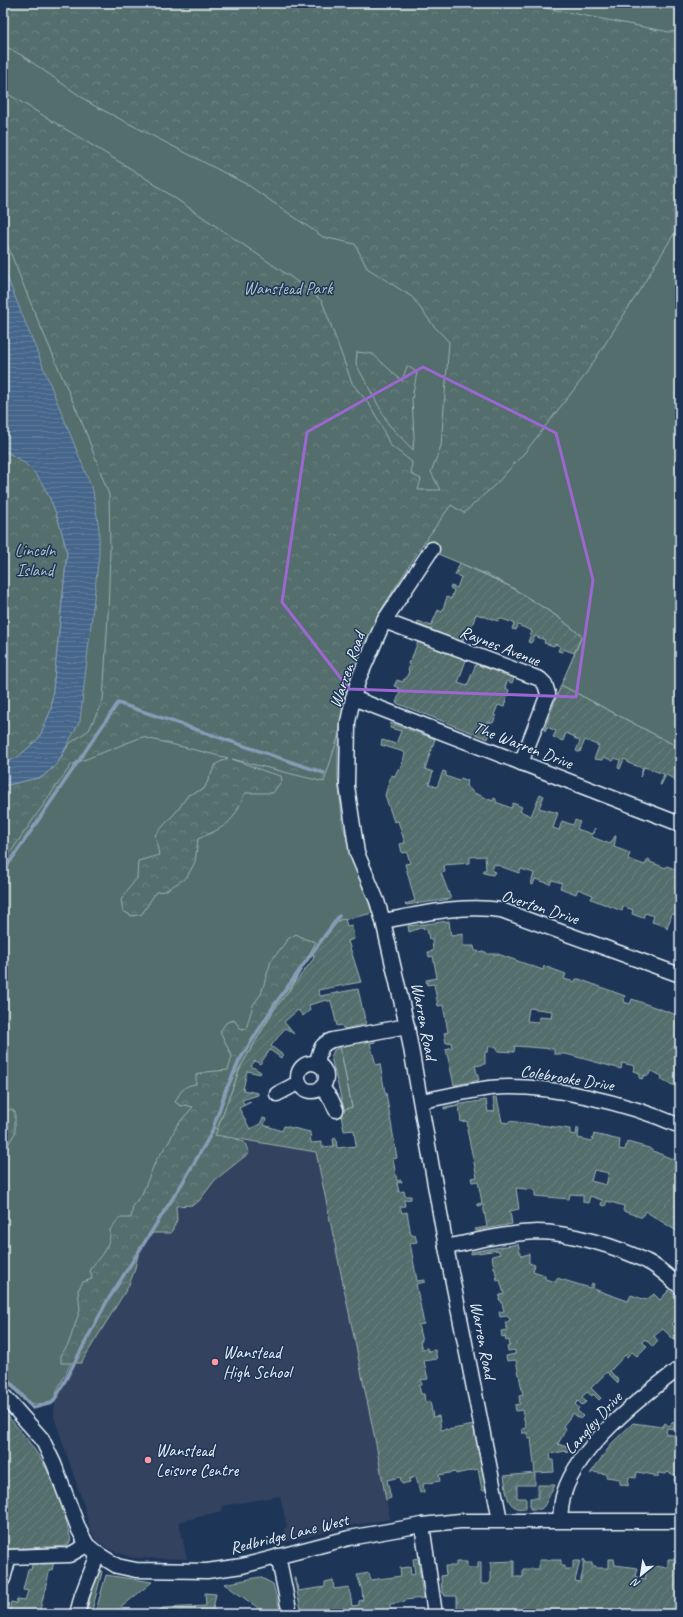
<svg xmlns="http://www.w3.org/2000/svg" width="683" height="1617" font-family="Caveat,sans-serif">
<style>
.built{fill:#33425f}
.green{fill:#536e6c;stroke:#9eb0b2}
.forest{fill:url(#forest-crowns);stroke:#9eb0b2}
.garden{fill:url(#garden-furrows);stroke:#9eb0b2;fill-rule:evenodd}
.water{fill:url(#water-rules);stroke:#869db6}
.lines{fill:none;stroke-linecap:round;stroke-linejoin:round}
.stream{stroke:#869db6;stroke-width:3.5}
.minor-casing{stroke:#e8f1f8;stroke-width:17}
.minor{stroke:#1d3557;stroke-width:14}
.marked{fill:none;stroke:#9c67d0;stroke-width:3;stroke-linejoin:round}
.poi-dot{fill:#ff9aa2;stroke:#1d3557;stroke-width:1.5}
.labels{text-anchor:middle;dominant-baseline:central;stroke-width:3;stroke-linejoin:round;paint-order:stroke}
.park-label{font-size:17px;fill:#b4c3c7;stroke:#1d3557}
.street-label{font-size:17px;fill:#e8f1f8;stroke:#1d3557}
.poi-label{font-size:17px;fill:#e8f1f8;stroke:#1d3557;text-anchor:start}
</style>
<defs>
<pattern id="forest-crowns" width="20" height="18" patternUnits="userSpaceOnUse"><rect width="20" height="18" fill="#536e6c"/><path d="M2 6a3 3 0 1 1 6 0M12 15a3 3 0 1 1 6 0" fill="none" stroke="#6c8382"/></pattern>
<pattern id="garden-furrows" width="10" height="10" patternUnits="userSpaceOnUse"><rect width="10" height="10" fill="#536e6c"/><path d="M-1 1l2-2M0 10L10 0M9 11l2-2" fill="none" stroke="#6c8382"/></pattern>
<pattern id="water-rules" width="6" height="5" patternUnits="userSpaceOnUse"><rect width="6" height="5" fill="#45658a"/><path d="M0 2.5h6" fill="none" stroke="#607c9b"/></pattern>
</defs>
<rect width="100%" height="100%" fill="#1d3557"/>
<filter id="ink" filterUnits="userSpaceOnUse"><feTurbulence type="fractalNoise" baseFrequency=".025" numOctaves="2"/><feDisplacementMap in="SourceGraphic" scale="8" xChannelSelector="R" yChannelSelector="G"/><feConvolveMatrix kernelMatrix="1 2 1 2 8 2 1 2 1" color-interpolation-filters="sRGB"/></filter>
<g filter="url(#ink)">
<path class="built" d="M215,1135L316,1152L376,1444L390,1519L355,1525L281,1543L285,1536L284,1528L287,1527L280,1496L223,1506L222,1511L179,1522L187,1559L133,1558L113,1551L97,1541L90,1529L83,1503L54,1417L55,1402L57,1390L116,1281Z"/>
<g class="green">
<path d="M3,3H680V748L561,685L582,636L558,617L511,587L488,575L438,554L422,544L378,615L348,689L338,737V778L343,825L353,861L373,913L339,921L308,959L287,994L274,1010L241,1066L215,1135L146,1229L80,1346L57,1390L55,1402L28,1405L3,1378Z"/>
<path d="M340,1047L352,1108L344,1110L331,1057L334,1050Z"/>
<path d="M100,1569L102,1572L91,1614H86L96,1574Z"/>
<path d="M106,1575L152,1582L113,1614H95Z"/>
<path d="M260,1577L273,1584L281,1614H267L224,1584Z"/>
</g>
<g class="forest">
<path d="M3,3H520L669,32L680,31V224L636,296L583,378L526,451L497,483L464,513L451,505L423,544L378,615L348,689L338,737L324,782L232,759L267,772L281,776L282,780L273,793H245C232,825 228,825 198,839L195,862L187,877L165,891L156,892L142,914L132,916L123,911L121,900L129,888L137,878L138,861L159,855L155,835L177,811L188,795L204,789L216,764L228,758L142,737L71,765L3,863V786L42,777L57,764L69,744L89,730L103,700L108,616L110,550L109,495L85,430L31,304L3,234V91L141,175L295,280L322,301L352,383L369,404L379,421L390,445L412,462L411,474L421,479L418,490H440L431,472L441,446L449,342L433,325L412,297L367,268L355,244L323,237L248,185L93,105L23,56L3,45Z"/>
<path d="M357,352L373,354L402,381L407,366L417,372L412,399L414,437L413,450L389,425L356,364Z"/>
<path d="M3,449C11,455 22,460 29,466C50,487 61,526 67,553L51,710L39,738L18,757L3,764Z"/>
<path d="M296,934L305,939L316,942L287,994L274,1010L241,1066L225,1088L213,1127L245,1143L249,1153L215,1180L199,1201L192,1205L176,1206L177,1220L171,1233H153L140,1247L134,1272L128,1287L81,1363H61V1355L68,1345L80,1310L78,1290L83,1282L92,1279L90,1269C99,1258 112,1244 110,1230L119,1218H131L133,1205L142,1194L156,1160L169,1142L177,1125L193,1107L185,1105L181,1106L175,1102C180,1092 184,1085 196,1084V1075L206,1072L228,1070L232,1057L220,1031L227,1022L234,1020L240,1028L246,1029L253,1005L261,994L271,961L288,939Z"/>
<path d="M11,1109L15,1112V1133L3,1153V1113Z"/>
</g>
<g class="garden">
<path d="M460,563L511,587L558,617L582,636L574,653L563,649L562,652L558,651L560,646L555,644L554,646L544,643L545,640L535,636L531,643L528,642L532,631L518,625L516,630L512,629L514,623L499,618L498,621L476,614L472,626L469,625L462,642L417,624L418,621L431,626L438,610L442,612L447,597L451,599L454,590L450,588L451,586L457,588L461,577L455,575Z"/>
<path d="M418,642L466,660L458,683L467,686L476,664L514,678L512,683L507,681L505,688L509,690L504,707L498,705L494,715L496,716L493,723L489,722L486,723L485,727L491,730L488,739L396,703L400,692L398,691L399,688L394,686L397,680L403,682L404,679H406L409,671L408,670L410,665L408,664L409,661L410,662Z"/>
<path d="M561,685L680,748V782L666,775L661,785H660L664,774L644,767L640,777L643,768L628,763V761L624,759L620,769L618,768L620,760L615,758L613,761L604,757L602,760L594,759L599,746L585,740L580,752H578L576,751L580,741L574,738L575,737L566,733L563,741L553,737L556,731L547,727L545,731L544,730Z"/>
<path d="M391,723L435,739L425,769L433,772L429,784L437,787L443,771L446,772V776L459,781L461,778L468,781L466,786L471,790L472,792L493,801L494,798L496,799V802L511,808L513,803L522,807L520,811L531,816L540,794L544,796L539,808L558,813L553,828L559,830L562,821L573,825L575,820L580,822L577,829L592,834L595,828L592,837L610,844L615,836H616L614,847L630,853L628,859L645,865L648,859L650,860V862L666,868L667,866L680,871V911L678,915L672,914L667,929L665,926L652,922L654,916L645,913L643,918L632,914L633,910L623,906L622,911L591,899L593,895L578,889L576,894L560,888L562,883L552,880L550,884L535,879L533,885L531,884L534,873L521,869L519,873L494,864L492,871L495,872L493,875L483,873V870H486L485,856L470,857V863L444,865L445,872L441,873L451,899L406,905L405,904L415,901L405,864L410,863L407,852L402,853L400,844L405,843L398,821L394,822L385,795L391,775L395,776L398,769L401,768L405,754L404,752L381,745L382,740L396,744L401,731L390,728Z"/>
<path d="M345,919L347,926L352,925L354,939L348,941L361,982L318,990L320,996L358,989L366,1024L344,1029L341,1025L337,1026L331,1001H327V1000L309,1005L310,1010L303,1016L298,1010L284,1022L294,1034L285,1028L271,1046L283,1055L281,1058L270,1050L260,1064L255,1061L251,1066L261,1072L260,1074L247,1071L243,1090L258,1093V1095L242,1100L244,1104L250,1101L251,1102L239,1108L250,1129L260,1124L263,1118L266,1119L264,1125L282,1131L284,1126L310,1132L311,1143L322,1142V1147L334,1146L333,1139L336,1138L337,1148L356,1146L354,1130L344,1131L340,1111L352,1107L340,1046L375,1039V1042L370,1043L376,1065L380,1064L385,1093H386L397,1158L393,1159L397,1181L401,1180L402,1182L397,1183L399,1192L404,1191L405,1196H411V1199L404,1200L405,1206L400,1207L402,1213L407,1212L411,1235H415L417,1242L410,1243L417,1281L425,1280V1282L416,1284L424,1324L418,1325L422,1341L420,1342L422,1349L427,1348L428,1351L435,1350L437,1359L424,1361L428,1379L421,1380L422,1385L419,1386L421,1394H424L425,1402L430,1401L433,1417L439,1416L441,1430L447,1429V1430L474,1425L487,1490H482L478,1469L456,1474L455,1472L439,1475L440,1481L423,1484L424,1492L420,1493L416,1477L409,1479L410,1482L402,1484L400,1477L387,1480L391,1498L386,1500L376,1444L316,1152L215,1135L241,1066L274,1010L314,958L313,953L339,920Z"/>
<path d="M449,921L451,936L463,934V946H474L475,951L486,952L487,954H498L543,970L544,966L566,974L564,979L575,982L576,979H579L625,996L624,1002L630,1004L632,999L680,1016V1088L661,1080L662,1076L651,1071L648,1076L644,1075L642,1079L639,1078L640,1073L633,1071L635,1066L622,1063L621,1069L566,1054H554V1049L515,1046L514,1052L497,1051V1047L489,1046L488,1052H485V1064L475,1066L479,1080L454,1085L446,1049L452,1047L451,1042L446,1043L444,1033L448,1032L443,1005L438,1006L434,984L427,985L426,980L437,978L433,956L429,957L428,952L433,951L432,939H429L427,929L424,930L423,927L409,932L408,926ZM529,1008L552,1011L551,1018L539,1017L538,1022L527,1021Z"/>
<path d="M493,1098H497L502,1122L509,1123V1121L563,1128L570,1129V1134L576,1135L577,1128H579L578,1138L592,1141L594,1134L620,1140L619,1149L625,1150L627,1142L649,1148L653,1151L677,1161L675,1165L680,1167V1239L676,1237L678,1232L645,1211L642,1217H640L623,1211L624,1206L607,1201L605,1206L601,1205L602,1200L590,1196L588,1203L583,1202V1195L570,1194L569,1199L535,1196V1190L516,1188L519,1209L510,1211L512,1224L476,1231L475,1229L487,1227L483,1205L477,1206V1204L482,1203L478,1181L472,1182L471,1178L477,1177L467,1130L468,1128L467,1121L461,1122L459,1106L444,1109V1107L486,1100L488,1112L495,1111ZM594,1170L609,1173L606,1185L591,1181Z"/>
<path d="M518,1244L521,1256L529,1254V1263L535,1265L533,1271L545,1275V1279L556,1282L557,1278L590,1288L592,1283L594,1284L593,1287L594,1289L628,1301L631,1295L646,1300L654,1294L660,1300L669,1290L680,1301V1315L672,1324L676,1328L674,1330L680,1336V1342L678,1344L663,1329L654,1336L658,1341L653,1347L645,1339L642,1342L647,1346L637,1356L632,1352L627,1357L625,1355L610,1371L619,1381L618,1383L607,1372L591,1388L601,1398L599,1400L593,1394L592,1396L587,1392L582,1397L586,1402L582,1405L578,1401L575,1404L579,1408L577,1410L583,1416L580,1419L573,1413L563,1426L566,1429L558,1444L570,1448L567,1453L565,1451L550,1454L551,1460H553L554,1472L535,1473V1485H517V1498H526V1509C505,1510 507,1492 504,1476L535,1473L531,1438L528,1439L527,1433H522V1429L526,1428L522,1410L516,1411L515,1405L520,1404L519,1396L523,1395L516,1360L507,1361L506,1356L515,1354V1350L508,1351L507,1347L510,1346L509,1340L506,1341L505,1336L502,1337L501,1331L507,1330L505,1322H508L510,1319L507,1316L500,1317L499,1312L504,1311L501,1300H499L500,1295L504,1294L500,1280L497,1281L495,1268H494L492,1256L500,1254L498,1250L471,1254V1252Z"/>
<path d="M3,1411C26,1436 47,1463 59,1496C64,1510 67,1526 71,1540L67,1546L3,1549Z"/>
<path d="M680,1421V1430L667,1428L666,1434L679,1436L680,1433V1482L674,1481L675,1475L667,1472L666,1474L658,1473V1477H654V1475L637,1472L636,1478L629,1477L628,1486L620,1484V1479L606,1477V1474L593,1472L590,1474L613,1442L633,1423L662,1427L665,1423L669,1426L673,1422L676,1425Z"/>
<path d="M538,1485H555L544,1506L541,1509H530V1498H538Z"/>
<path d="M418,1558L423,1598L405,1600V1602L390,1604V1610H396L395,1614H302L294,1578H296L298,1591L325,1587V1582L333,1580L334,1589L349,1587L352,1606L359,1605V1601L363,1600L362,1590L357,1575L369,1573L371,1580L401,1576L400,1568L410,1567L411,1575L415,1574L413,1559Z"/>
<path d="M584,1559L585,1563H592V1566H596V1568H608V1559H614L615,1565L638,1568L636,1577L645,1579L648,1565L668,1568V1559H675V1565H680V1614H445L444,1610L457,1609V1596H445L444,1593H442L441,1576L446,1575L445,1566H456V1562H467V1568H478V1562H481V1584H489L491,1580V1562L514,1561V1577H523V1569H539V1560H561V1566H565V1569H573V1561H580L575,1581L580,1582L583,1571V1560Z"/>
<path d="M33,1560H59L58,1563L54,1562L52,1570L50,1569L39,1614H9L11,1602L16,1603L17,1599L25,1600L28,1591L23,1590L28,1569L31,1570Z"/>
<path d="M205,1593L216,1594L213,1609L220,1614H154L163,1608L206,1606Z"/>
</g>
<path class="water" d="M3,267L93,491L99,529V554L80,721L57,764L42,777L3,786V764L18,757L39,738L51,710L67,553C61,526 50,487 29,467C22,460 11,455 3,449Z"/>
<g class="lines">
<g class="stream">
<path d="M3,872L118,703L324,773"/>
<path d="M3,1374L33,1408L52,1403L58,1394L106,1303L183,1182L211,1134L227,1088L239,1061L275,1004L339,916"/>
</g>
<g class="minor-casing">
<g id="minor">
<path d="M432,549L384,621L359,678L353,698L348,722L347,786L357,853L377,901L383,921L407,1026L446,1247L500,1520"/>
<path d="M384,621L540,679L545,684L548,694L521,763"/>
<path d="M353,698L680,824"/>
<path d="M383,921C422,914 461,904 501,910L680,975"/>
<circle cx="312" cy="1077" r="14"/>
<path d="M317,1064C320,1051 319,1045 332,1040L407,1026"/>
<path d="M322,1088L331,1099L336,1110"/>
<path d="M277,1094L298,1083"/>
<path d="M421,1101C444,1097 467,1091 490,1088C544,1082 630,1104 680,1126"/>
<path d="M446,1247C476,1241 507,1233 537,1232C569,1232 618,1247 646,1261C659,1267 670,1278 680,1287"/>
<path d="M3,1395L42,1439L54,1464L79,1530L87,1545L98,1554L117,1566L136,1570L207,1571L242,1566L349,1538L422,1525L460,1521H680"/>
<path d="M560,1520C561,1511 561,1502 564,1493C579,1445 641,1397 680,1368"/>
<path d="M422,1525L435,1614"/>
<path d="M278,1556L290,1614"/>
<path d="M3,1579L9,1557L69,1555L87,1545"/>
<path d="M77,1614L82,1595L98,1554"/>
</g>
</g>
<use href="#minor" class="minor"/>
</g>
</g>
<path class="marked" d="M423,367L556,433L593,580L576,697L349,689L282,602L307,432Z"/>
<g class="poi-dot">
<circle cx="215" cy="1362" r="4"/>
<circle cx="148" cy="1460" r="4"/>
</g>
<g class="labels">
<g class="park-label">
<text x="288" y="288">Wanstead Park</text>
<text x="35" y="550">Lincoln<tspan x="35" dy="20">Island</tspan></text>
</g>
<g class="street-label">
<text transform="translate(500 646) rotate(21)">Raynes Avenue</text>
<text transform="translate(347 670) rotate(-71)">Warren Road</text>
<text transform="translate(523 745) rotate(21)">The Warren Drive</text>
<text transform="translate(540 907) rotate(18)">Overton Drive</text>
<text transform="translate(424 1021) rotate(79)">Warren Road</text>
<text transform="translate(567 1078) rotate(9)">Colebrooke Drive</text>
<text transform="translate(483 1340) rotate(79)">Warren Road</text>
<text transform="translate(593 1423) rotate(-48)">Langley Drive</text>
<text transform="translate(289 1534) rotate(-14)">Redbridge Lane West</text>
</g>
<g class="poi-label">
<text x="223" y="1352">Wanstead<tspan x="223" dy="20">High School</tspan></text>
<text x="156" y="1450">Wanstead<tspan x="156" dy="20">Leisure Centre</tspan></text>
</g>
</g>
<rect width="683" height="1617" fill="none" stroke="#1d3557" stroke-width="16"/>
<rect x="8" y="8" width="667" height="1601" fill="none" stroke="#e8f1f8" stroke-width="1.5" filter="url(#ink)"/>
<g transform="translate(641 1575) rotate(210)" stroke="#1d3557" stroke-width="3" paint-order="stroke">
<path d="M0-3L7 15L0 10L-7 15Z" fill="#e8f1f8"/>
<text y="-6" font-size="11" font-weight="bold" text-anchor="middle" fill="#e8f1f8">N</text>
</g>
</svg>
